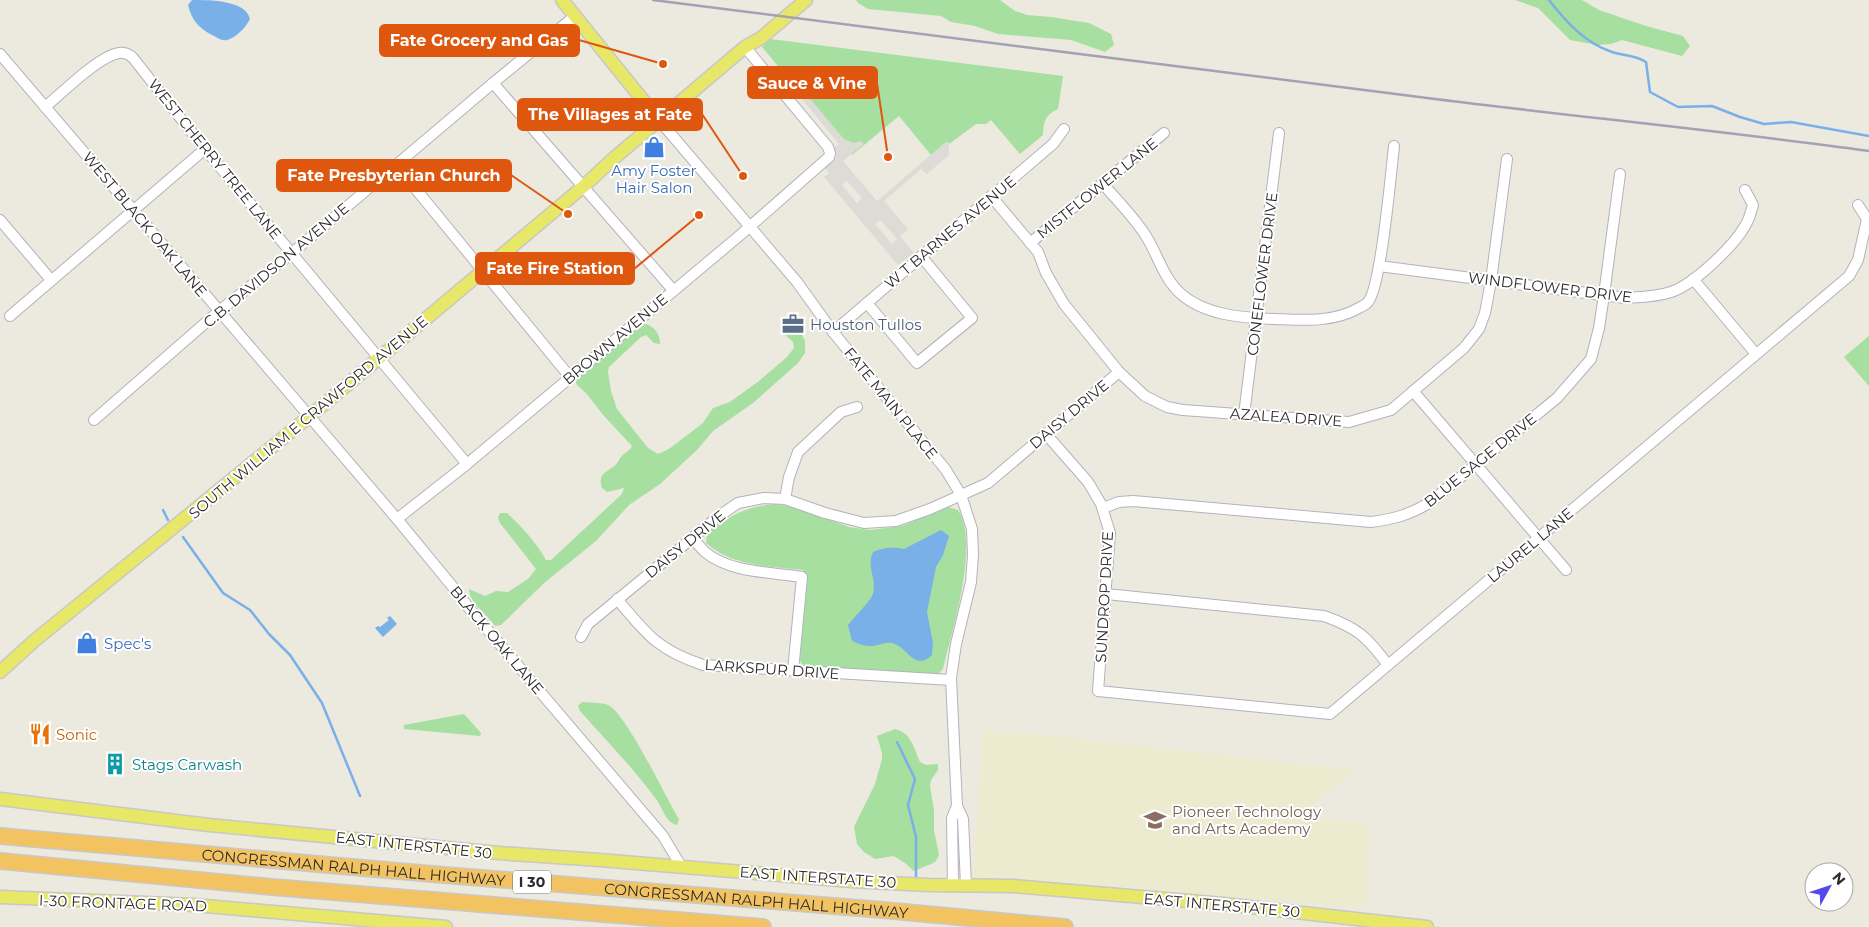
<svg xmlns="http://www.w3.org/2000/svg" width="1869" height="927" font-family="Montserrat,sans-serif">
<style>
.education{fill:#eceacf}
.green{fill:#a6df9f}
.plaza{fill:#dddbd5;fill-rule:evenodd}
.water{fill:#79b0e7}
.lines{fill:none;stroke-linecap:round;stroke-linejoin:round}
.stream{stroke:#79b0e7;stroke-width:2.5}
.minor-casing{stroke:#b3b2be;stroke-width:12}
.major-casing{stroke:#c8c8c8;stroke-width:15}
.highway-casing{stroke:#c8c8c8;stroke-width:18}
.minor{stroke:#fff;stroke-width:10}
.major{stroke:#e7e768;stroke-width:12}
.highway{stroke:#f3c362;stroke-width:15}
.rail{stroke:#a3a2b4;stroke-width:2.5}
.labels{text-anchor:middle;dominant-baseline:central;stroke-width:4;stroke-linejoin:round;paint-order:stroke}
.shield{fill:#fff;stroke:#6b6b6b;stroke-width:1}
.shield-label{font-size:14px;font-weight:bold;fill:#2b2b2b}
.street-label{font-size:15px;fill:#2b2b2b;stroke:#fff}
.shop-label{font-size:15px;fill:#366cbe;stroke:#fff}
.service-label{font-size:15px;fill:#4e5e75;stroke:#fff;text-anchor:start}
.food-label{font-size:15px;fill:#c56008;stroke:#fff;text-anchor:start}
.culture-label{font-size:15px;fill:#0d838f;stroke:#fff;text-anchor:start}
.education-label{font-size:15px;fill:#785e54;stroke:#fff;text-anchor:start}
.leader{fill:none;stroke:#df570e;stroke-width:2}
.callout-dot{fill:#df570e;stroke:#fff;stroke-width:2}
.callout{fill:#df570e;stroke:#df570e;stroke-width:2}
.callout-label{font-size:16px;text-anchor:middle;font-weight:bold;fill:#fff}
</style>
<rect width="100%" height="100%" fill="#ece9df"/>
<path class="education" d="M983,731L1046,735L1355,770L1298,817L1370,823L1366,907L973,878Z"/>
<g class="green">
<path d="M856,0H1000L1015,11L1027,15L1051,17L1089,23L1111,34L1114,45L1105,52L1071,40L998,34L975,26L951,22L941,16L868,9L858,3Z"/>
<path d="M1515,0H1582L1599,10L1646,26L1683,36L1690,46L1682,56L1622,40L1611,44L1598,45L1570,40L1538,8Z"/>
<path d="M770,39L1063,76L1058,109C1046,114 1043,122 1043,135L1020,154L991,120L986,124H976L949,144L947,142L931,155L899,116L852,155L762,47Z"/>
<path d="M643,323C654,326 660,333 660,344L654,343L646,335L641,337L609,367L608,372L611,391L617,409L648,448L658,454L669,449L703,423L713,408L730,402L759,381L787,357L794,348L793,342L784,334L787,328L802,335L805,341V353L798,363L753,403L713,431L697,450L660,484L629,505L596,541L544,583L501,625L495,626C487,614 469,603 469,589L485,596L496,591L508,592L528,579L536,569L500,523L498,518L500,513H507C522,527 536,542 546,560H551L622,494L624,488L607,492L602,488C598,475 604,473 613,467C618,464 618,460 621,457C625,452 629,452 632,446L604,416L586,393L577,385L575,380Z"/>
<path d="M1869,336V386L1844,357Z"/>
<path d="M774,504L795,507L849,527L870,530L902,526L948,507L958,510C980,543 952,631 943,669L937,675L897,674L805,666L801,663L800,660L807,576L803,570C770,566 733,567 706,543L707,534C728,516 745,507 774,504Z"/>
<path d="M582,702C590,703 601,702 608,705C626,713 666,798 679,819L677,825C665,822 663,808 656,799C633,768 606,740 580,711L578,706Z"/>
<path d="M464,714L481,733L480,736L404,729V725Z"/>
<path d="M895,729C912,733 914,749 920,762L926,765L938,764V770L931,780L930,786L934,811V830L939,855L936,861L931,864L914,871L905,863L894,856L875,859L864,852L857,844L854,827L875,784L882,759V753L877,736Z"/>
</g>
<path class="plaza" d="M797,82H802L807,85L808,91L807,95L844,139L854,143L861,141L864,144L843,161L877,201L947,141L949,144V155L927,174L921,169L884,201L908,229L900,236L914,253L898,265L824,177L829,173L825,168L834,161L836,157L834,148L839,144L792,87ZM847,181L862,198L857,203L842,185ZM881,220L897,239L892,244L875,224Z"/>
<g class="water">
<path d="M192,0C210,0 246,0 250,19C246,27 236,38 227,40C223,41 219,39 216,37C201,30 192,22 188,5Z"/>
<path d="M941,530L949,536L943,555L936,567L927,612L933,643L932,655C915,671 909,650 895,644C886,640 879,646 871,646C864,646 858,644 852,641L848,625C854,617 870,602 873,594C877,577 866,568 873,552C884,547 893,547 904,549Z"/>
<path d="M390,616L397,624L383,637L375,628L378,626L380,627L389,620L387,618Z"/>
</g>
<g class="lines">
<g class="stream">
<path d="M1549,0C1566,22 1585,43 1612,52C1624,56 1635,55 1646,62L1650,92L1678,107L1712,106L1740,117L1764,124L1791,122L1869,136"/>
<path d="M163,510L168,520"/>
<path d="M183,537L223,593L250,610L269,634L290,655L322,703L360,796"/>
<path d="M897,742L915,779L908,805L916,837V879"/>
</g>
<g class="minor-casing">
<g id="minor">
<path d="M0,54L397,519L457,592L468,607L663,836L681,866"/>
<path d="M493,83L673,290"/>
<path d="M45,107C62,93 99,56 119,53C125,52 129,54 133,58L205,149L467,464"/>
<path d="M659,120L797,282L833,332L946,470L961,495L972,529L973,555L971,582L956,644L951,678L957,806L963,819L966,885"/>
<path d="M396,165L570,377"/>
<path d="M1102,183C1117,200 1134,217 1146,236C1158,255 1163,278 1181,294C1205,315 1242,318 1274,319C1302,320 1332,323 1359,308C1362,306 1366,305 1368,302C1381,287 1391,173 1394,146"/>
<path d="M991,196L1038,252L1046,273L1064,304L1119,372L1145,396L1167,407L1183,410L1349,422L1391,410L1464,348L1479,329L1485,313L1491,281L1507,159"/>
<path d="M0,220L51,280"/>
<path d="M1030,243L1164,133"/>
<path d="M1379,266L1625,298C1640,297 1656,297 1671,292C1693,285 1733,247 1745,226C1749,220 1751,212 1753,205L1745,190"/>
<path d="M1693,279L1756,354"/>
<path d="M867,303L917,363L972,318L921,256"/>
<path d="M10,316L205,149"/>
<path d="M833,332L1053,144L1064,129"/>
<path d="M1413,391L1566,570"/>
<path d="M1244,415L1279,133"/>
<path d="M94,420L219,311L292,253L493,83L575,16"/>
<path d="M1046,434L1088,482L1101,504L1110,533L1098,691L1330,714L1849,276L1858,260L1867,219L1858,205"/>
<path d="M785,499L789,477L798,452L841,412L857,407"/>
<path d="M1103,508L1119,502L1133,501L1371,522C1394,519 1409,515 1429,503L1557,398L1591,359L1599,328L1604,295L1620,174"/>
<path d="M397,519L467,464L739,236L829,157L830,153L828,147L745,47"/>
<path d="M692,538C696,542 700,547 705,552C730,573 771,572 802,577L793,671"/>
<path d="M1106,594L1324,616C1358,628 1367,637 1388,665"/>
<path d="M617,599C647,635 658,650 703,665L951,680"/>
<path d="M581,637L588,624L719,516L738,503L764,498L785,499L825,513L864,523L896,521L930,509L988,483L1119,372"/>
<path d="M953,885L952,818L957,806"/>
</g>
</g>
<g class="major-casing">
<g id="major">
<path d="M562,0L659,120"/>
<path d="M0,672L34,641L310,416L584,186L613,159L745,47L761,38L806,0"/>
<path d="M0,799L209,825L499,853L599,860L851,881L928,885L1014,886L1224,904L1427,927"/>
<path d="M0,897L194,905L446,927"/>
</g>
</g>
<g class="highway-casing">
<g id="highway">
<path id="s1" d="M0,836L432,874L883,910L1065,927"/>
<path d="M0,861L272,887L763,927"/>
</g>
</g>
<use href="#minor" class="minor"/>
<use href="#major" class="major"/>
<use href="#highway" class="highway"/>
<path class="rail" d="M653,0C914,31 1174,68 1435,99C1579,117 1725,131 1869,151"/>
</g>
<defs>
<g id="shop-bare" transform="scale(1.725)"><path d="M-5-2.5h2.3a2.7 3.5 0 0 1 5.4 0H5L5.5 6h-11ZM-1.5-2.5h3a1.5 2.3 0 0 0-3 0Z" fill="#3f7fe0" stroke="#fff" stroke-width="2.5" paint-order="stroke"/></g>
<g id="office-bare" transform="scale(1.725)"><path d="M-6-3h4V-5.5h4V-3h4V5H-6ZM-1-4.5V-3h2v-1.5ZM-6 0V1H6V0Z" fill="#5c6f8a" stroke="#fff" stroke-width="2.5" paint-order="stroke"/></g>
<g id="restaurant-bare" transform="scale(1.725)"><path d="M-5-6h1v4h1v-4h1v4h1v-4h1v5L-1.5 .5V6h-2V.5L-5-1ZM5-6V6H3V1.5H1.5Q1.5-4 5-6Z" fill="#e8710a" stroke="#fff" stroke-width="2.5" paint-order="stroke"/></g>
<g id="building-bare" transform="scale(1.725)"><path d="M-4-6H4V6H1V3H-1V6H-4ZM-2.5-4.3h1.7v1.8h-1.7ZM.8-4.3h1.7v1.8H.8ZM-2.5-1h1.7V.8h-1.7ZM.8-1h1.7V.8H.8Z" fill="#0f9aa8" stroke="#fff" stroke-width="2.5" paint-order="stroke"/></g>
<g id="school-bare" transform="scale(1.725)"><path d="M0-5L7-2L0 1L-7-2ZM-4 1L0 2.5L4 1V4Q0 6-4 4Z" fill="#8d6e63" stroke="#fff" stroke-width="2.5" paint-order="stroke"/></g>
</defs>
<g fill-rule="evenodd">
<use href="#shop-bare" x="654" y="147"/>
<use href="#office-bare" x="793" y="324"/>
<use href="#shop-bare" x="87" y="643"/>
<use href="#restaurant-bare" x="40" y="734"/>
<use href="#building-bare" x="115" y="764"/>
<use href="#school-bare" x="1155" y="820"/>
</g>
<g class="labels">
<rect class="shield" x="513" y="870.5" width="38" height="23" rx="4"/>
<g class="shield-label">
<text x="532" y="882">I 30</text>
</g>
<g class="street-label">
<text transform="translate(215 159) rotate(51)">WEST CHERRY TREE LANE</text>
<text transform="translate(1097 188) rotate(-39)">MISTFLOWER LANE</text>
<text transform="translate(145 224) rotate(50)">WEST BLACK OAK LANE</text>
<text transform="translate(950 232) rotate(-40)">W T BARNES AVENUE</text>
<text transform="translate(276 265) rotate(-40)">C.B. DAVIDSON AVENUE</text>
<text transform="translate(1262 274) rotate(-83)">CONEFLOWER DRIVE</text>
<text transform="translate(1550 287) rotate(7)">WINDFLOWER DRIVE</text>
<text transform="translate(615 339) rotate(-40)">BROWN AVENUE</text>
<text transform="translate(891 403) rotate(51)">FATE MAIN PLACE</text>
<text transform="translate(1069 414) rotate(-40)">DAISY DRIVE</text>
<text transform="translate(308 417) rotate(-40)">SOUTH WILLIAM E CRAWFORD AVENUE</text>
<text transform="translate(1286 417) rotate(4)">AZALEA DRIVE</text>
<text transform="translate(1480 460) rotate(-39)">BLUE SAGE DRIVE</text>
<text transform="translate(685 544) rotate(-39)">DAISY DRIVE</text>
<text transform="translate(1530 545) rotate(-40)">LAUREL LANE</text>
<text transform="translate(1104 597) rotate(-87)">SUNDROP DRIVE</text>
<text transform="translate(497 640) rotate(50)">BLACK OAK LANE</text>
<text transform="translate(772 669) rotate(4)">LARKSPUR DRIVE</text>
<text transform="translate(414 845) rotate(6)">EAST INTERSTATE 30</text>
<text stroke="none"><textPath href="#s1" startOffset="355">CONGRESSMAN RALPH HALL HIGHWAY</textPath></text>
<text transform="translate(818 877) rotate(4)">EAST INTERSTATE 30</text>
<text stroke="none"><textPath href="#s1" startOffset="759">CONGRESSMAN RALPH HALL HIGHWAY</textPath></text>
<text transform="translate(123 903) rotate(2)">I-30 FRONTAGE ROAD</text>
<text transform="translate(1222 905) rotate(5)">EAST INTERSTATE 30</text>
</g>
<g class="shop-label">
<text x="654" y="170">Amy Foster<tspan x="654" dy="17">Hair Salon</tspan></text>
<text x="104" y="643" text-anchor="start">Spec's</text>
</g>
<g class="service-label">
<text x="810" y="324">Houston Tullos</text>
</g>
<g class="food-label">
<text x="56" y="734">Sonic</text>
</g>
<g class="culture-label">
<text x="132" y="764">Stags Carwash</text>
</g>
<g class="education-label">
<text x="1172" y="811">Pioneer Technology<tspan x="1172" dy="17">and Arts Academy</tspan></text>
</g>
</g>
<path class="leader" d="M663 64L579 40M888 157L877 83M743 176L702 114M568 214L511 175M699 215L634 269"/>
<g class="callout-dot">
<circle cx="663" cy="64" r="5"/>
<circle cx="888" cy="157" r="5"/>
<circle cx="743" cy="176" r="5"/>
<circle cx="568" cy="214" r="5"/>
<circle cx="699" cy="215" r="5"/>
</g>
<g class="callout">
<rect x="380" y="25" width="199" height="31" rx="5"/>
<rect x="748" y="67" width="129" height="31" rx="5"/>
<rect x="518" y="99" width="184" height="31" rx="5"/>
<rect x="277" y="160" width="234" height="31" rx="5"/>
<rect x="476" y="253" width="158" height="31" rx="5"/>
</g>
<g class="callout-label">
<text x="479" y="46">Fate Grocery and Gas</text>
<text x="812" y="89">Sauce &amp; Vine</text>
<text x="610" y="120">The Villages at Fate</text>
<text x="394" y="181">Fate Presbyterian Church</text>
<text x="555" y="274">Fate Fire Station</text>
</g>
<g transform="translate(1829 887) rotate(50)"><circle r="24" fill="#ffffff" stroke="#aaaaaa"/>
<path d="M0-4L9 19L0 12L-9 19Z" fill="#524aee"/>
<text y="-8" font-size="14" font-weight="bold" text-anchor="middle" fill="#2b2b2b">N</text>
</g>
</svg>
